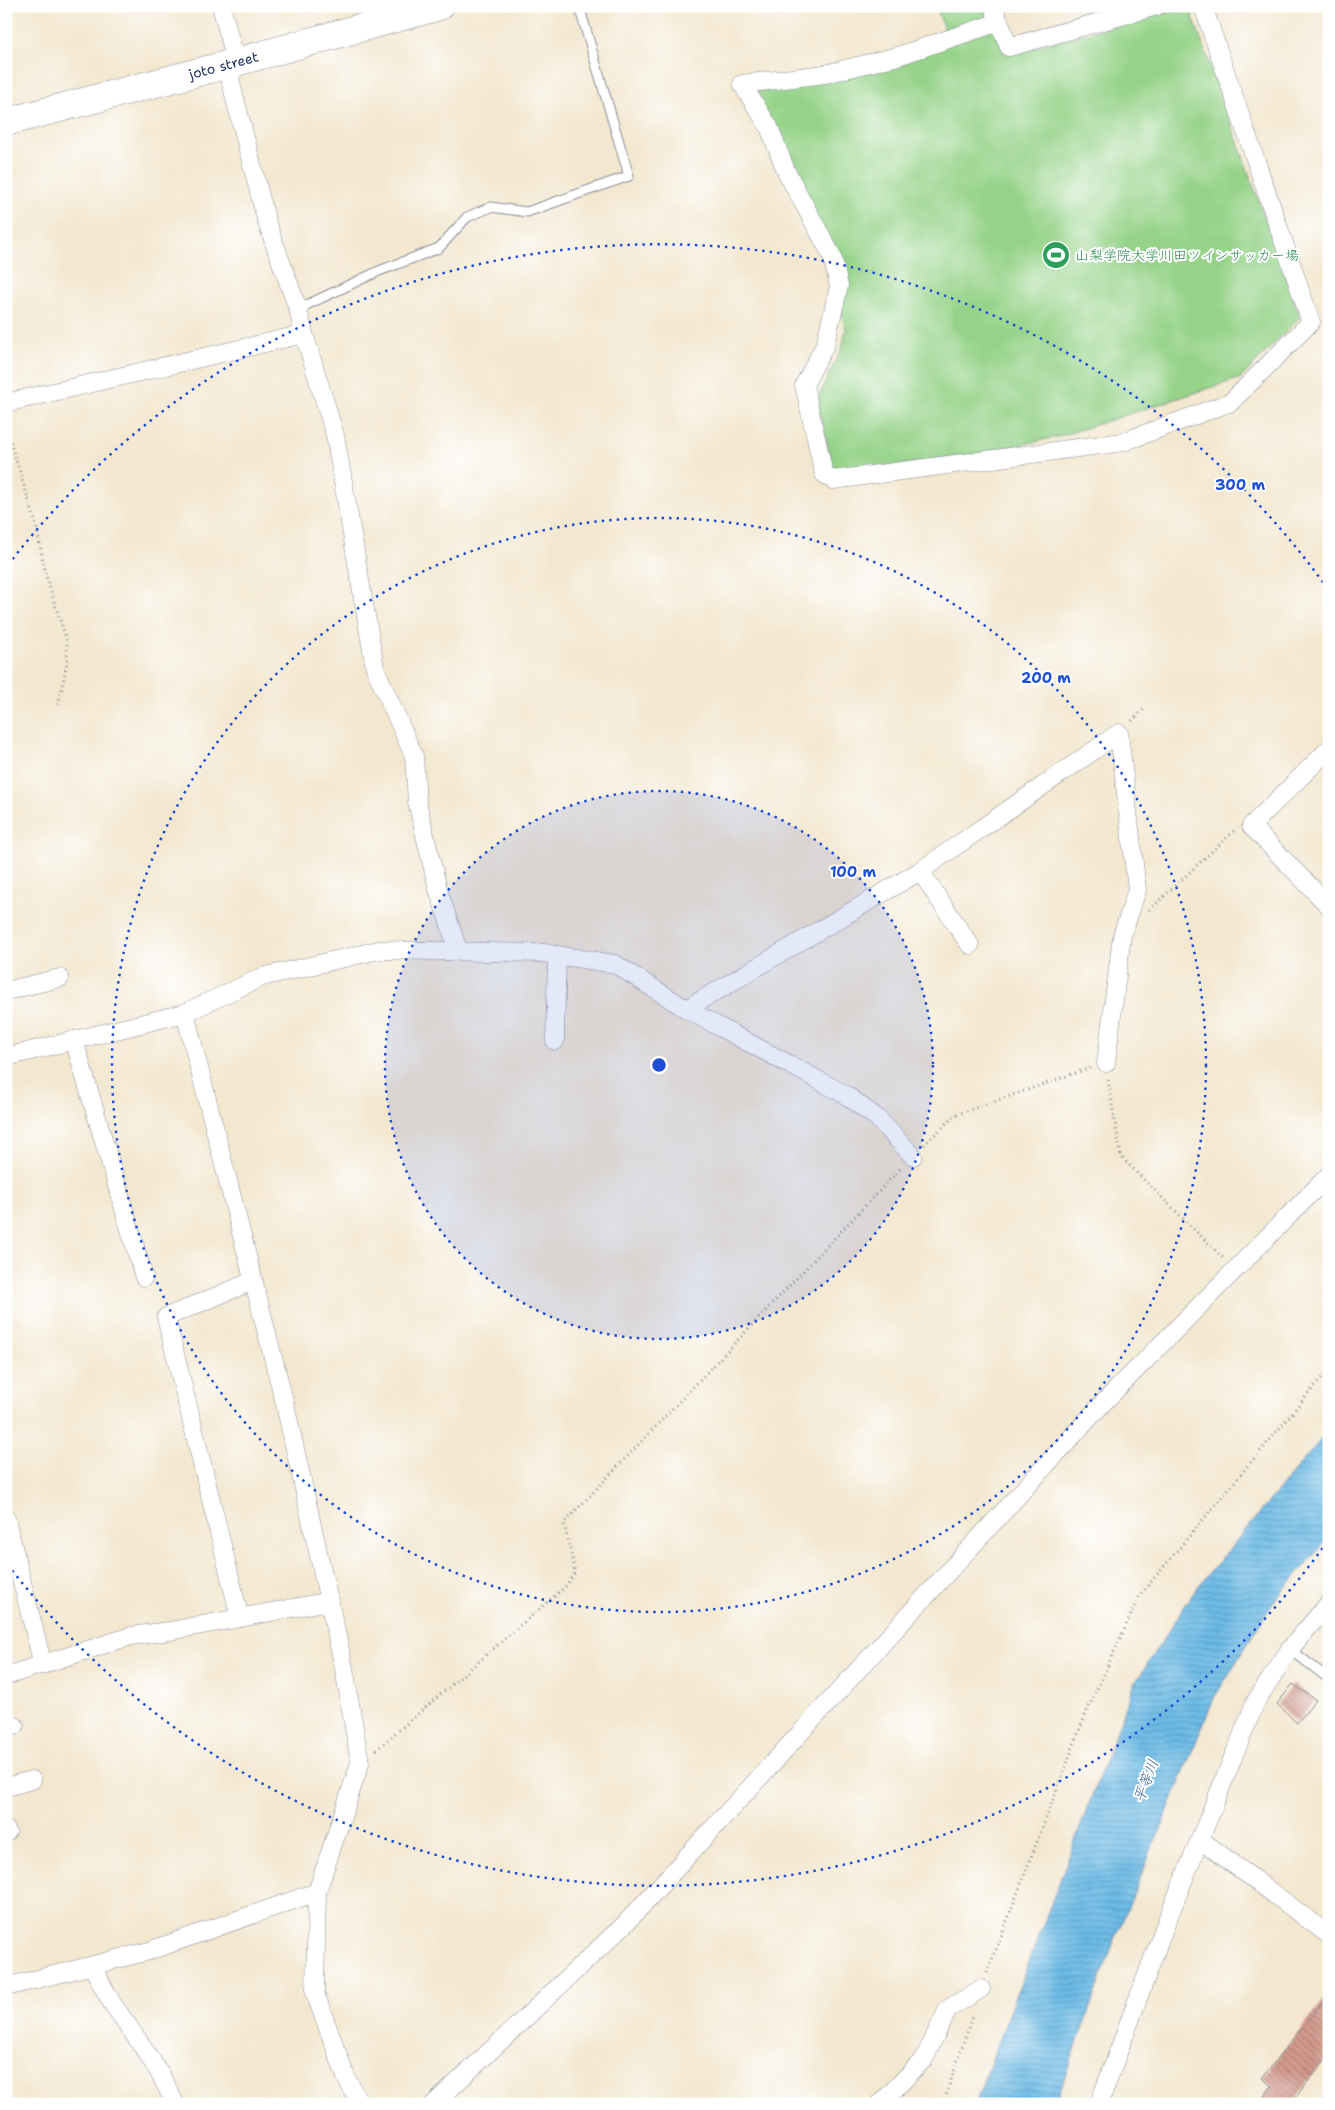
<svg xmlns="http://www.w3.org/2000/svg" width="1335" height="2110" font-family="'Shantell Sans','Klee One',sans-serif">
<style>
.pitch{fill:#96d389;stroke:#588174}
.water{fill:url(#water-rules);stroke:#4475a2}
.building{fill:url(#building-back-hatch)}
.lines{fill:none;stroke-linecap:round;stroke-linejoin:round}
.service-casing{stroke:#878b96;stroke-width:11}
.minor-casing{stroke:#878b96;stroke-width:19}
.trunk-casing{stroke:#878b96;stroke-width:29}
.path{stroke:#878b96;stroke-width:3;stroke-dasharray:1 4;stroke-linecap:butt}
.service{stroke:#fff;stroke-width:9}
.minor{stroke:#fff;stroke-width:18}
.trunk{stroke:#fff;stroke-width:28}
.ring{fill:none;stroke:#1d4ed8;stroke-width:2.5;stroke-dasharray:2.5 5}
.labels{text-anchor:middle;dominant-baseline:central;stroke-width:4;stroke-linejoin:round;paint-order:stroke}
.street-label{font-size:14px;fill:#1b2f5e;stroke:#fff}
.leisure-label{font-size:14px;fill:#27864d;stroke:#fff;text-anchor:start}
.water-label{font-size:15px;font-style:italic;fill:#37608e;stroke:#fff}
.centre{fill:#1d4ed8;stroke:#fff;stroke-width:2.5}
.ring-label{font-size:15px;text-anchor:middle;font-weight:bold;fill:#1d4ed8;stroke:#fff;stroke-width:4;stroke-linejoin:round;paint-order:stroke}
</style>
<defs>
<pattern id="water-rules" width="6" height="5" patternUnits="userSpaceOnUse" patternTransform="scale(1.25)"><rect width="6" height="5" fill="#6cbbe6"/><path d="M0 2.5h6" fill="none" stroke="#5898be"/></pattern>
<pattern id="building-back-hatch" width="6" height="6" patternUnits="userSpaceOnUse" patternTransform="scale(1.25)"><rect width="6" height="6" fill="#d49a8d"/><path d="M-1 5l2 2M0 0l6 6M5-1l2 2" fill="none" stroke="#ab7e76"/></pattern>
</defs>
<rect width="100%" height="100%" fill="#fff"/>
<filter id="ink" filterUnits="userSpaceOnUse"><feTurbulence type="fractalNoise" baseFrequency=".02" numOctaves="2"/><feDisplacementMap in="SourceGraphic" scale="10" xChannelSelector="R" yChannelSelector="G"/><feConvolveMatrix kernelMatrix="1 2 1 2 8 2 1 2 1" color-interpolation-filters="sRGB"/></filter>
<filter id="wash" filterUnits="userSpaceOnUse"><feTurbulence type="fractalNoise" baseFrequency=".0096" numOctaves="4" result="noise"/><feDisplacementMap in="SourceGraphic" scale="20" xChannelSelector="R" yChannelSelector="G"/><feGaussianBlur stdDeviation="1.12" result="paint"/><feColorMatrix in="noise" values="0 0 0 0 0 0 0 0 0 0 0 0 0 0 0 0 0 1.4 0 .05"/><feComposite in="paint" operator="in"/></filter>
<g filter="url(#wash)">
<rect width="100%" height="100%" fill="#f3e7cf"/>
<path class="pitch" d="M936,6H989L1005,55L1189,6L1300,317L1241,378L1057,437L982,453L835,475L817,400L843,345L846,329L839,306L846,283L755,92L949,44Z"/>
<path class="water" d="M1329,1430V1538L1274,1601L1214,1698L1113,1944L1055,2104H975L1135,1683L1196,1589Z"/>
<g id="blocks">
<g class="building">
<path d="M1293,1684L1316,1700L1297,1723L1277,1704Z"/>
<path d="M1329,1994V2055L1290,2104H1258L1272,2086L1262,2078Z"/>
</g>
</g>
</g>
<g filter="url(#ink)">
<use href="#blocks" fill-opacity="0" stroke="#878b96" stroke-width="1"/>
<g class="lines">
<g class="service-casing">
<g id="service">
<path d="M298,309L379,271L439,248L467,217L491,207L527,212L629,176L579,6"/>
<path d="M1290,1649L1329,1679"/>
</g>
</g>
<g class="minor-casing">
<g id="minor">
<path d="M221,6L236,62L230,79L267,223L298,309L304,334L335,435L375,668L414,756L417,802L438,889L458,950"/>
<path d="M993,6L1009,47L1157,6"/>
<path d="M999,22L898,56L825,74L742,84L769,127L786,171L832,256L839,286L825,345L804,385L824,474L833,480L1123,442L1231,402L1311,322L1203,6"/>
<path d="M6,403L304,334"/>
<path d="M1329,749L1251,826L1329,906"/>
<path d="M920,871L970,945"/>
<path d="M6,991L60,978"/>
<path d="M686,1009L920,871L1119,733L1137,890L1122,936L1106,1063"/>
<path d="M185,1013L285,1404L344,1668L360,1763L317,1892L315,1993L346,2077L360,2104"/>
<path d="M74,1040L144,1277"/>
<path d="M555,1041L557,955"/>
<path d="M6,1057L185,1013L262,977L379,950L543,953L615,964L686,1009L846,1095L877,1118L913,1156"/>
<path d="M6,1519L43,1665"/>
<path d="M240,1618L166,1317L253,1281"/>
<path d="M6,1676L131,1636L170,1631L330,1601"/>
<path d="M6,1729L15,1726"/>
<path d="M6,1787L32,1780"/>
<path d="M6,1830L7,1832"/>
<path d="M1201,1840L1329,1935"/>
<path d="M92,1966C99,1978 105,1991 112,2003C135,2036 159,2067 175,2104"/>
<path d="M6,1987L149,1951L317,1892"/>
<path d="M434,2104L625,1924L1103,1403L1329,1175"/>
<path d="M880,2104L924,2059L948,2009L981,1989"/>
<path d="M1099,2104L1166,1923L1256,1701L1290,1649L1329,1603"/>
</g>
</g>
<g class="trunk-casing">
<g id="trunk">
<path id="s1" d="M6,122L218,67L440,6"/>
</g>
</g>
<g class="path">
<path d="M6,428L35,520L46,576L67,642V662L58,708"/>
<path d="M1132,721L1144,709"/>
<path d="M1149,910L1236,829"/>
<path d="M1108,1080L1121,1157L1223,1258"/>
<path d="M924,1145L955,1115L1090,1068"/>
<path d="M376,1750L565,1587L575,1572L564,1523L902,1167"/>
<path d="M987,1973L1086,1713L1140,1595L1329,1369"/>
<path d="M943,2104L973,2014"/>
</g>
<use href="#service" class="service"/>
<use href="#minor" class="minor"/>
<use href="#trunk" class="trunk"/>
</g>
</g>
<circle cx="659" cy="1065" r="274" fill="#1d4ed8" fill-opacity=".12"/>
<g class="ring">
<circle cx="659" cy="1065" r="274"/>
<circle cx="659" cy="1065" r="547"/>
<path d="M1327 1542A821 821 0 0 1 8 1565M8 565A821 821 0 0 1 1327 588"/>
</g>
<defs>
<g id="stadium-disc" transform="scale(1.4375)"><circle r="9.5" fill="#2e9e5b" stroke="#fff"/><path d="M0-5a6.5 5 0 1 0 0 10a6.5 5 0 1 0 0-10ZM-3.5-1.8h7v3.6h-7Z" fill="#fff"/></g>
</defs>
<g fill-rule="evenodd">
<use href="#stadium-disc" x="1056" y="255"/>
</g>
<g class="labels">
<g class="street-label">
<text stroke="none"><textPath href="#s1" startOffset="225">joto street</textPath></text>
</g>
<g class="leisure-label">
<text x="1075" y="255">山梨学院大学川田ツインサッカー場</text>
</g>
<g class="water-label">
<text transform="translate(1146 1781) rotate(-70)">平等川</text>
</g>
</g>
<circle cx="659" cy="1065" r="8" class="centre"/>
<g class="ring-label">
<text x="1240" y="490">300 m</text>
<text x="1046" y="683">200 m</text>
<text x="853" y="877">100 m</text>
</g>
<rect width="1335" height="2110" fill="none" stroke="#fff" stroke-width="25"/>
</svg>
